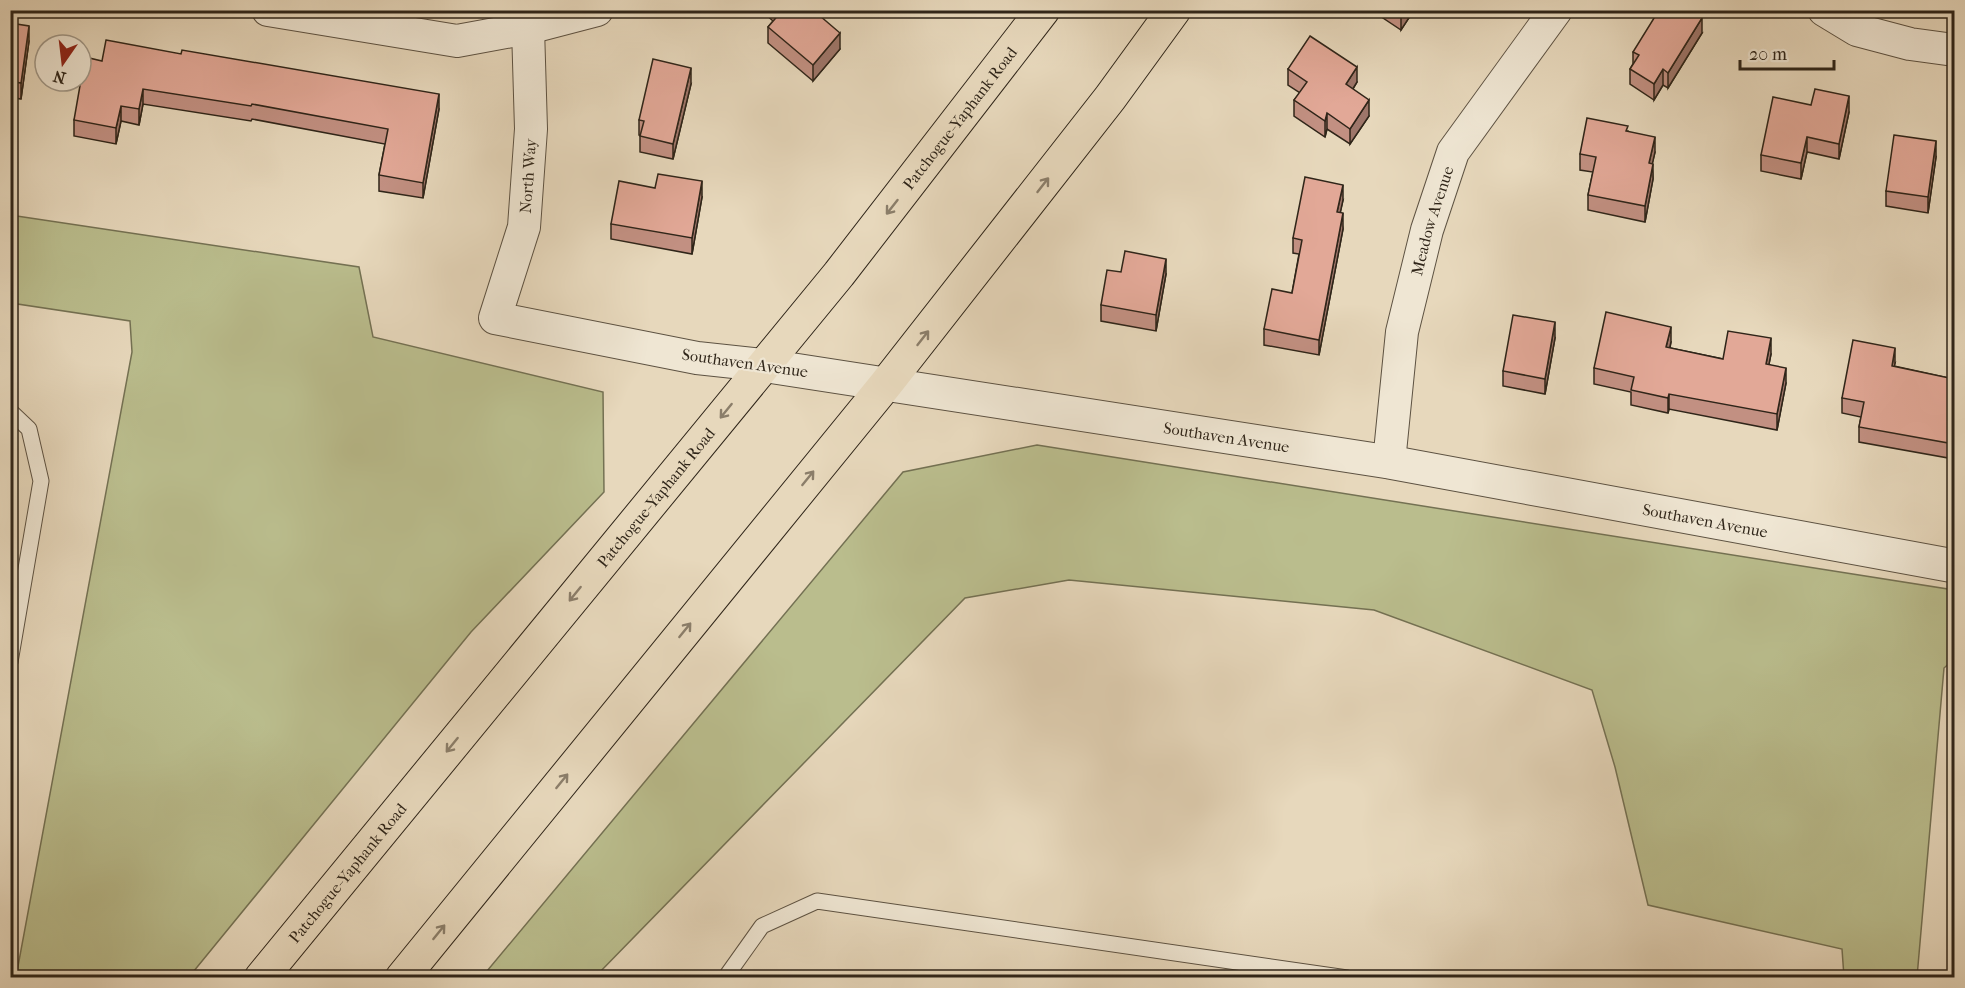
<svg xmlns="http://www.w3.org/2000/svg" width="1965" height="988" font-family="'IM FELL French Canon',serif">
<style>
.green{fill:#babd8d;stroke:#747153;stroke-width:1.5}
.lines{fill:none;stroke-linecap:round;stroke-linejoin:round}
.service-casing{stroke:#5d5242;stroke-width:17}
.minor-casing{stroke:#5d5242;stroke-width:34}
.tertiary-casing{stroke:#5d5242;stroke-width:35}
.primary-casing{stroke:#2f2519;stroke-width:35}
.service{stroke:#efe6d3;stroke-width:15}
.minor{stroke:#efe6d3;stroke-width:32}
.tertiary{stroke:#efe6d3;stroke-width:33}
.primary{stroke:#e7d8bc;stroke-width:33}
.wall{fill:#c29082;stroke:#2f2519;stroke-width:1.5}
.shaded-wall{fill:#9e766a;stroke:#2f2519;stroke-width:1.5}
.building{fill:#e2a897;stroke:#2f2519;stroke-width:1.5}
.oneway{stroke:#8b7e6a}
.labels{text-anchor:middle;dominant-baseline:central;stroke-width:4.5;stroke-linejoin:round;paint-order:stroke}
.street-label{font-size:16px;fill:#2f2519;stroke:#efe6d3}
</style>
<rect width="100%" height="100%" fill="#e7d8bc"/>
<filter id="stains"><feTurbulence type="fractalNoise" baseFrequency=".00333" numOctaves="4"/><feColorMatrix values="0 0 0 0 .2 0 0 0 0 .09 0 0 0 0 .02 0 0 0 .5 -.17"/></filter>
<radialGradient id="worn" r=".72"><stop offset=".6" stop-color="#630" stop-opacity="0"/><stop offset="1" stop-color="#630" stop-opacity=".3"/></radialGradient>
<g class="green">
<path d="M10,215L359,267L373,337L603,392L604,492L471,632L189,977H16L132,352L130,321L11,303Z"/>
<path d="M1037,445L1954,590V659L1944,668L1917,977H1844L1842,949L1648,905L1615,767L1592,690L1374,610L1069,580L965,598L595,977H482L903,472Z"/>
</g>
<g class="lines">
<g class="service-casing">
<g id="service">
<path d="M10,411L29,429L41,481L10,662"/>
<path d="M725,978L762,926L817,901L1347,978"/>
</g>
</g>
<g class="minor-casing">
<g id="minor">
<path d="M268,10L457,41L528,28L597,10"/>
<path d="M1824,10L1857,30L1910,44L1954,50"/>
<path d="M528,28L531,129L524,227L495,318L697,358L762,365"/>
<path id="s1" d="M1389,462L1402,332L1427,230L1453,152L1556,10"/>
</g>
</g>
<g class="tertiary-casing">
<g id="tertiary">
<path id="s2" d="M762,365L1389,462L1954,566"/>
</g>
</g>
<g class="primary-casing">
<g id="primary">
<path id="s3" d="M261,978L839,274L1043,10"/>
<path d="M402,978L886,384L1110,98L1174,10"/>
</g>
</g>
<use href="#service" class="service"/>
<use href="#minor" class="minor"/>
<use href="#tertiary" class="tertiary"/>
<use href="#primary" class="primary"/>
</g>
<g class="wall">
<path d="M763,10H813L840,49L813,81L768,43V27L773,21L763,12Z"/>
<path d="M1371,10H1414L1401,30Z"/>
<path d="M10,23L29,41L21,99L10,97Z"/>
<path d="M1702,33L1668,88L1663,85L1654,100L1630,84V69L1633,64V52Z"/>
<path d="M102,61L439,109L423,198L379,191V175L385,144L252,119L251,121L143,104L139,125L121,121L116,144L74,136V120Z"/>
<path d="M1288,69L1357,82L1353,89L1369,116L1350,144L1327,129L1325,137L1294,116V100L1300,93L1288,85Z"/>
<path d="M691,84L673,159L640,152V135H639V120Z"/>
<path d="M1811,105L1849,112L1839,159L1807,152L1801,179L1761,171V155Z"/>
<path d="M1628,131L1655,152L1652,164L1653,179L1645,222L1588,210V195L1593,172L1580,170V154Z"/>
<path d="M1936,157L1928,213L1886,206V191Z"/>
<path d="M702,197L692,254L611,239V224Z"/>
<path d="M1343,200L1340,213L1343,229L1319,355L1264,345V329L1292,293L1299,254L1293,253V238Z"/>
<path d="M1121,272L1166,274L1156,331L1101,321V305Z"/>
<path d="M1555,338L1545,394L1503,386V371Z"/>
<path d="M1671,342L1670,348L1723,359L1771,354L1769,364L1786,383L1777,430L1669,409L1668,413L1631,405V392L1594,384V368Z"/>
<path d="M1895,363L1894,366L1954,379V459L1859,442V427L1861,417L1842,413V398Z"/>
</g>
<g class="shaded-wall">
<path d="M1403,10H1414L1401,30V14Z"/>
<path d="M1702,18V33L1668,88V73Z"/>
<path d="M29,26V41L21,99V83Z"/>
<path d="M840,33V49L813,81V65Z"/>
<path d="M1357,67V82L1346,100V84Z"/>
<path d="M691,68V84L673,159V144Z"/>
<path d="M1663,69V85L1654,100V84Z"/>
<path d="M143,89V104L139,125V109Z"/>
<path d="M439,94V109L423,198V183Z"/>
<path d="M1849,96V112L1839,159V144Z"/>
<path d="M1369,100V116L1350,144V129Z"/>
<path d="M121,106V121L116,144V128Z"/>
<path d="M1327,113V129L1325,137V121Z"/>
<path d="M1655,137V152L1649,179V163Z"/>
<path d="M1807,137V152L1801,179V163Z"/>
<path d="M1936,141V157L1928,213V197Z"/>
<path d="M1653,164V179L1645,222V206Z"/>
<path d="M702,181V197L692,254V238Z"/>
<path d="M1343,185V200L1337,228V212Z"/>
<path d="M1343,213V229L1319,355V340Z"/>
<path d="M1166,259V274L1156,331V315Z"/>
<path d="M1555,322V338L1545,394V379Z"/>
<path d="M1671,327V342L1666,363V347Z"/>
<path d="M1771,338V354L1766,379V364Z"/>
<path d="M1895,348V363L1892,381V366Z"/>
<path d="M1786,368V383L1777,430V414Z"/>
<path d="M1669,394V409L1668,413V398Z"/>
</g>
<g class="building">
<path d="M779,10H813L840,33L813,65L768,27L781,12Z"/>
<path d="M1395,10H1403L1401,14Z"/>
<path d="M1659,10H1690L1702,18L1668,73L1663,69L1654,84L1630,69L1639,55L1633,52Z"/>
<path d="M10,23L29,26L21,83L10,81Z"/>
<path d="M1310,36L1357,67L1346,84L1369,100L1350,129L1327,113L1325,121L1294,100L1307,82L1288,69Z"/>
<path d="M106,40L181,54L182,50L439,94L423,183L379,175L388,129L252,104L251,106L143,89L139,109L121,106L116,128L74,120L85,57L102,61Z"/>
<path d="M653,59L691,68L673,144L640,136L644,121L639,120Z"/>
<path d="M1815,89L1849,96L1839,144L1807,137L1801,163L1761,155L1773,97L1811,105Z"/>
<path d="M1587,118L1628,126L1626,131L1655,137L1649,163L1653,164L1645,206L1588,195L1596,157L1580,154Z"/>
<path d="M1894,135L1936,141L1928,197L1886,191Z"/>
<path d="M658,174L702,181L692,238L611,224L619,181L655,188Z"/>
<path d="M1305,177L1343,185L1337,212L1343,213L1319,340L1264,329L1272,289L1292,293L1302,240L1293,238Z"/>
<path d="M1125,251L1166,259L1156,315L1101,305L1107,270L1121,272Z"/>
<path d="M1606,312L1671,327L1666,347L1723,359L1728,331L1771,338L1766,364L1786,368L1777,414L1669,394L1668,398L1631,390L1634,377L1594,368Z"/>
<path d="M1513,315L1555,322L1545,379L1503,371Z"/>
<path d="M1853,340L1895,348L1892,366L1954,379V444L1859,427L1864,402L1842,398Z"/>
</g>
<defs><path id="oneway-shaft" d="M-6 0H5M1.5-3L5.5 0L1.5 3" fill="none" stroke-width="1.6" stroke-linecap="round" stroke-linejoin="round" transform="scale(1.5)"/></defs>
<g class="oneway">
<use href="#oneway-shaft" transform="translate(1043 185) rotate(-52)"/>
<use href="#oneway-shaft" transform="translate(892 207) rotate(128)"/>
<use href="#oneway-shaft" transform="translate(923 338) rotate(-52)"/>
<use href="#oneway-shaft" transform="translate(726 411) rotate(129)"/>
<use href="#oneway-shaft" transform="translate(808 478) rotate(-51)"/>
<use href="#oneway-shaft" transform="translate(575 594) rotate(129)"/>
<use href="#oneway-shaft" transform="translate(685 630) rotate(-51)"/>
<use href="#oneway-shaft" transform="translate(452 745) rotate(129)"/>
<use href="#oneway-shaft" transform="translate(562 781) rotate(-51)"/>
<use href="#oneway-shaft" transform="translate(439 932) rotate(-51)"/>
</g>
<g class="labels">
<g class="street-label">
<text stroke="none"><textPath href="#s3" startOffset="1108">Patchogue-Yaphank Road</textPath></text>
<text transform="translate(528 176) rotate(-86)">North Way</text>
<text stroke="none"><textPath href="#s1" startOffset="246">Meadow Avenue</textPath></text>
<text transform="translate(745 363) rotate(8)">Southaven Avenue</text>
<text stroke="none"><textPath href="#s2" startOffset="470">Southaven Avenue</textPath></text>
<text stroke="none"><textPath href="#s3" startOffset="622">Patchogue-Yaphank Road</textPath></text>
<text stroke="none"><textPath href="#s2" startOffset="956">Southaven Avenue</textPath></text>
<text stroke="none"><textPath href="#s3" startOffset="136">Patchogue-Yaphank Road</textPath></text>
</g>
</g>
<rect width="1965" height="988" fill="none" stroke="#e7d8bc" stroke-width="36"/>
<rect x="12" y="12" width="1941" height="964" fill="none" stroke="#2f2519" stroke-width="3"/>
<rect x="18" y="18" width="1929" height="952" fill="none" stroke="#2f2519" stroke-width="1.5"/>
<g transform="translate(63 63) rotate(194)"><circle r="28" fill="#efe6d3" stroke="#a29989" stroke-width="1.5"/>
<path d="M0-4.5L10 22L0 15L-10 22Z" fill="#8f2418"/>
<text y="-9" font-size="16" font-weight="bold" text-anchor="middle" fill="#2f2519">N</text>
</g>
<path d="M1740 60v9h94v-9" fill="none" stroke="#2f2519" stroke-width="3"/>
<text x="1749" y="60" font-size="18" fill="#2f2519" stroke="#efe6d3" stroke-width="4.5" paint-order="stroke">20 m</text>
<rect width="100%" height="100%" filter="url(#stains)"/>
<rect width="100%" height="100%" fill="url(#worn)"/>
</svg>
